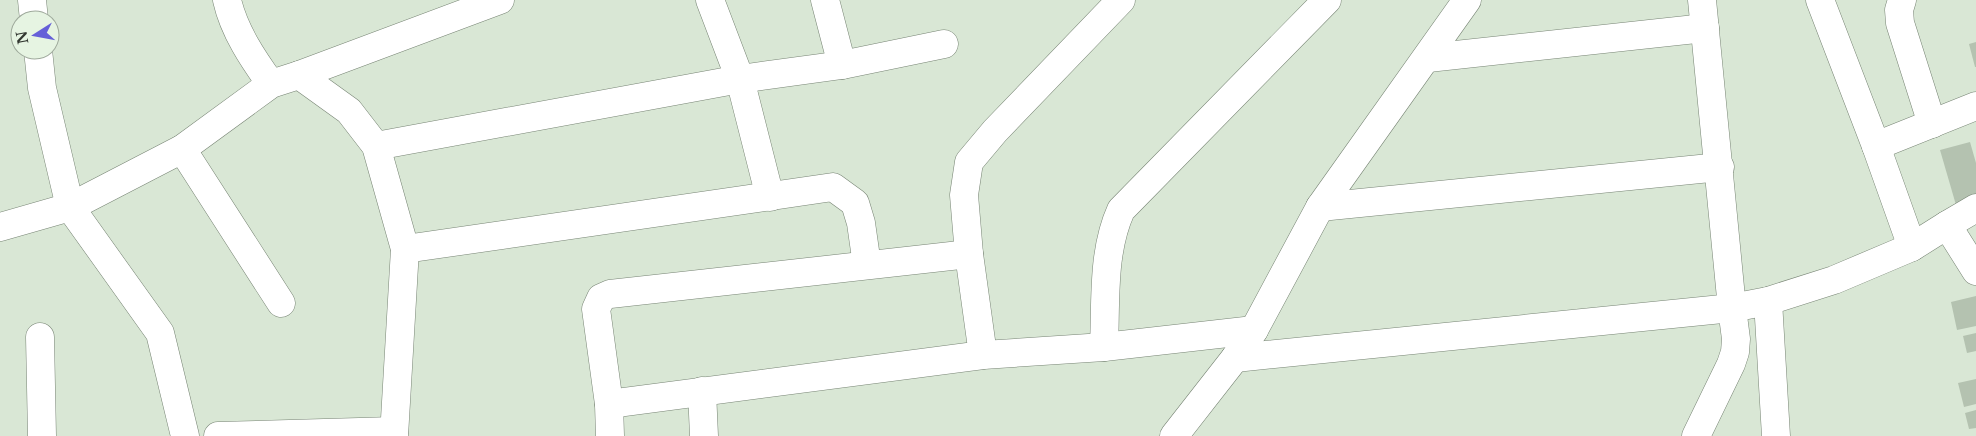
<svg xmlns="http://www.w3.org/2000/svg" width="1976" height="436" font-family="'Libre Baskerville',serif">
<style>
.building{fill:#b4c2b0}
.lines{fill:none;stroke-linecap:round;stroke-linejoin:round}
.minor-casing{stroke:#778474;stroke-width:29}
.minor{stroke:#fff;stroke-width:28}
</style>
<rect width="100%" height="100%" fill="#d9e7d5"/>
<g class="building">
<path d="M1976,42V67H1975L1969,44Z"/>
<path d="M1970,142L1976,163V198L1956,205L1940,150Z"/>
<path d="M1976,296V326L1957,330L1951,302Z"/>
<path d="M1976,333V351L1967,353L1963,336Z"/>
<path d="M1976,379V404L1964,407L1958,383Z"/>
<path d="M1976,410V428L1969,429L1965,413Z"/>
</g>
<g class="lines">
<g class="minor-casing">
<g id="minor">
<path d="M32,0L34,20"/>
<path d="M227,0C234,31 253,59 271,84"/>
<path d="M710,0L740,79L770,197"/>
<path d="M825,0L842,65"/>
<path d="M1820,0L1876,146"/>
<path d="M1902,0L1899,10L1900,23L1932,124"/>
<path d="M38,50L42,88L70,207L160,333L185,436"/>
<path d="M1428,58L1705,28"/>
<path d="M299,75L500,0"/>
<path d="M1976,106L1876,146L1912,247L1947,225L1976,271"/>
<path d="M376,146L740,79L842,65L944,44"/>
<path d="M182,149L281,303"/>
<path d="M1320,207L1720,167"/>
<path d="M1947,225L1976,208"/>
<path d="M0,227L70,207L182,149L271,84L299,75L349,111L376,146L405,249L394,436"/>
<path d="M405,249L833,187L855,203L861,223L867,265"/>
<path d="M1768,301L1776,436"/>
<path d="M40,337L42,436"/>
<path d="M1104,347C1106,301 1102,252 1121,210L1327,0"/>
<path d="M983,355L969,254L964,195L969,162L995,131L1121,0"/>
<path d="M1235,358L1732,308L1702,0"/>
<path d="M702,391L704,436"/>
<path d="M609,404L983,355L1104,347L1254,330"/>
<path d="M218,436L394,431"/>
<path d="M610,436L609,404L596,309L601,298L610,294L969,254"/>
<path d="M1174,436L1235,358L1254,330L1320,207L1467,0"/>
<path d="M1696,436L1731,364L1735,352L1736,339L1732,308L1768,301L1834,280L1912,247"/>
</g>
</g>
<use href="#minor" class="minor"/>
</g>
<g transform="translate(35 35) rotate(259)"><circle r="24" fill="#e6f4e2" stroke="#9ea99b"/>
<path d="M0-4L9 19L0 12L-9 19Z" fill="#655fd8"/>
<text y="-8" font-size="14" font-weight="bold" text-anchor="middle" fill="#333831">N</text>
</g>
</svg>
